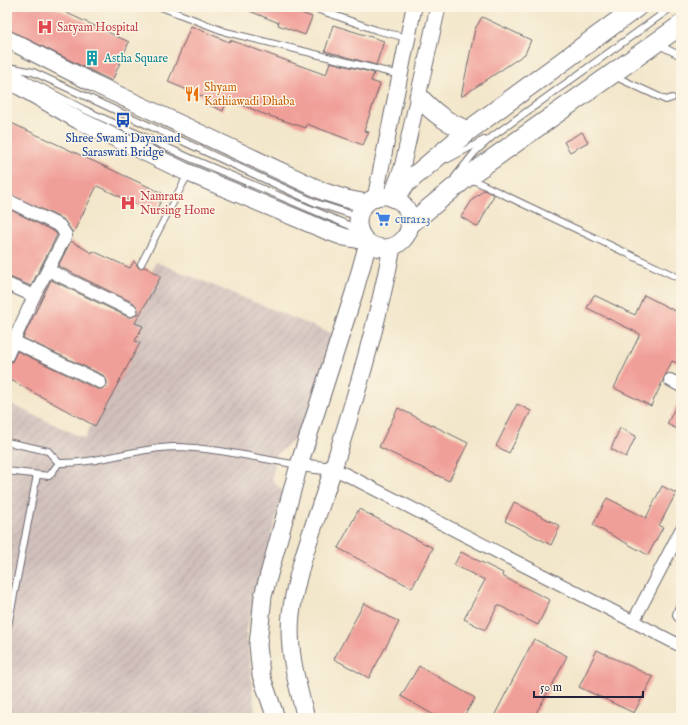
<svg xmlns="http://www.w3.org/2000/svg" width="688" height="725" font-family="'IM FELL English',serif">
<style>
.industrial{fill:url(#industrial-furrows)}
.building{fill:#f09f98}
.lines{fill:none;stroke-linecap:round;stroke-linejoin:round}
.service-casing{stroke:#6b676d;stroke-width:8}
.minor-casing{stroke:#6b676d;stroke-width:14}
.tertiary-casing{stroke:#6b676d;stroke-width:17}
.secondary-casing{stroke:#6b676d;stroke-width:19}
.primary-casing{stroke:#6b676d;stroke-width:21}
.service{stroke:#fff;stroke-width:6}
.minor{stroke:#fff;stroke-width:12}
.tertiary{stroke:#fff;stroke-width:15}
.secondary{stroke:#fff;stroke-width:17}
.primary{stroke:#fff;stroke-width:19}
.labels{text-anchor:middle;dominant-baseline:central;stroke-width:3;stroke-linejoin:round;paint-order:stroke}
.health-label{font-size:12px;fill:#be3a42;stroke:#fcf5e5;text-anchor:start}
.culture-label{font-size:12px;fill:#0d838f;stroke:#fcf5e5;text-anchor:start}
.food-label{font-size:12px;fill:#c56008;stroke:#fcf5e5;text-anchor:start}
.transit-label{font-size:12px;fill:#164399;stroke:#fcf5e5}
.shop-label{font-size:12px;fill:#366cbe;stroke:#fcf5e5;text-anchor:start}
</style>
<defs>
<pattern id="industrial-furrows" width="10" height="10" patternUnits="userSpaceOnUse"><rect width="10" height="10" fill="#d0c0bc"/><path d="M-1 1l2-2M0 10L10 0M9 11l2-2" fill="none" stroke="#b2a5a2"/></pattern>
</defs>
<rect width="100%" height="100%" fill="#fcf5e5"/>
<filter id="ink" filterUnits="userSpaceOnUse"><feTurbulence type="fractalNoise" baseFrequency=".025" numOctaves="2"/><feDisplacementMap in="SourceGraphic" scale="8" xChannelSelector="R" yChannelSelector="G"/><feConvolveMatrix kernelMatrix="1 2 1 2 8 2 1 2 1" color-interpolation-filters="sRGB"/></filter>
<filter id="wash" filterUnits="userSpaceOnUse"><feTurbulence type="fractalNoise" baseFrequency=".012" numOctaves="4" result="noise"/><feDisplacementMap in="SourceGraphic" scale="16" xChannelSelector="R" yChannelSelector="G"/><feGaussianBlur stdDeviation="0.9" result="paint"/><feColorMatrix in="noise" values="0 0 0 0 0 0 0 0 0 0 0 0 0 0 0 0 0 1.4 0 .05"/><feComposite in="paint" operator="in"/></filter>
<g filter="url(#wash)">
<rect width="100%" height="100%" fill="#f3e7cb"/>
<path class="industrial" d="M156,262L335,335L304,431L276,455L272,479L283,492L246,632L256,718H7V402L85,439Z"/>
<g id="blocks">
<g class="building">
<path d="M7,7H54L129,42L112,81L7,29Z"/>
<path d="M240,7H285L312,17L305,35L278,25L279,23Z"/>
<path d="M482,17L531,40L525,54L461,97L475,29Z"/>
<path d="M333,25L384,41L376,65L325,51Z"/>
<path d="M191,26L229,42L230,40L326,75L330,62L374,73L371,81L380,84L364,131L369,132L363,145L307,124L306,128L261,113L228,98L223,111L205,103L207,98L168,82Z"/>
<path d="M7,121L164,194L155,213L97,186L73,233L63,219L7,193Z"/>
<path d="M582,132L588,142L570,152L564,142Z"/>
<path d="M484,190L494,195L478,227L461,217L473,199Z"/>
<path d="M7,208L55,232L57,235L31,286L7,276Z"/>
<path d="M71,241L92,253L93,251L130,268L134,261L139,268L145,267L161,276L135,323L143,326L135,341L140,343L95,426L7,378V363L12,362L17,351L97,389H101L107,386V381L103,375L23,338L51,280L128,317H132L138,314V309L134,303L58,266Z"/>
<path d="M594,295L635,315L644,295L681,314V365L672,361L651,406L614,388L640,334L587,308Z"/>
<path d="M681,396V431L667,424Z"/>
<path d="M517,404L531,411L509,453L496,446Z"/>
<path d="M398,408L468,443L449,481L379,447Z"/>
<path d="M620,428L636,436L626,457L611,449Z"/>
<path d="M662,486L676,493L659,526L663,527L648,555L593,525L607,498L646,518Z"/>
<path d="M514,502L560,526L551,545L505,521Z"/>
<path d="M359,509L433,548L412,588L338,548Z"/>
<path d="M461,552L503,573L502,576L550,600L538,625L498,605L485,630L464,619L485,580L454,565Z"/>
<path d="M364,603L399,622L369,678L334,659Z"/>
<path d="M534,639L567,656L555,680L533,718H493Z"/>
<path d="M597,650L653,677L634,713L579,687Z"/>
<path d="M419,666L475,698L463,718H439L401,696Z"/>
</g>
</g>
</g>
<g filter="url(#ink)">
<use href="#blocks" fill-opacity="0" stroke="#6b676d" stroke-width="1"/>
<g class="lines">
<g class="service-casing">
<g id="service">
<path d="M161,7L226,32L400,75"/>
<path d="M311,7L376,30L407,38"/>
<path d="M659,45L681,56"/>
<path d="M7,66L29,81L83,109L190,158L360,230"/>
<path d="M14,68L33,72L316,203L359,217"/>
<path d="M614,76L666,100L672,98"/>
<path d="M448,159L484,140"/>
<path d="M455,177L475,152L493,136L672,7"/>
<path d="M471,179L681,279"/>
<path d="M141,264L188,174"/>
<path d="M7,442L48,451L59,463C98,464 135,448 174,447C212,447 261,459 299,465"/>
<path d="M7,471L49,476L59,463"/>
<path d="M7,631L37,475"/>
</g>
</g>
<g class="minor-casing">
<g id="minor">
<path d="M7,200L60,226L66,235L34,296L7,356"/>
<path d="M48,270L131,310"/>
<path d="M7,284L34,296"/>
<path d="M13,341L100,382"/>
<path d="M670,380L681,386"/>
<path d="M299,465L333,469L345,474L681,646"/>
<path d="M681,609L679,615L681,617"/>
<path d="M634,620L681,530"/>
</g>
</g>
<g class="tertiary-casing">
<g id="tertiary">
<path d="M391,196L402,168L438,7"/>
<path d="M375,198L414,7"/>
</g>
</g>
<g class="secondary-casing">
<g id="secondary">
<path d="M7,39L95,84L325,192L347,199L367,203"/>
<path d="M7,79L78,120L184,171L325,230L344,237L366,241"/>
<circle cx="384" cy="222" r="26"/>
<path d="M276,718L261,675L258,645L263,596L299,465L354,293L368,243"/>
<path d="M306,718C297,684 287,649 291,614C297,565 318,516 333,469C356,396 378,322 392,247"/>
</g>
</g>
<g class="primary-casing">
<g id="primary">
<path d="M419,97C435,114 446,122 468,131"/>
<path d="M394,198L405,184L468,131L637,7"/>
<path d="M410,224L467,177L681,25"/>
</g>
</g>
<use href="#service" class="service"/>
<use href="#minor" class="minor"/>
<use href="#tertiary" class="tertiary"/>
<use href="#secondary" class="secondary"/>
<use href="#primary" class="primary"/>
</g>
</g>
<defs>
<g id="hospital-bare" transform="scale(1.2)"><path d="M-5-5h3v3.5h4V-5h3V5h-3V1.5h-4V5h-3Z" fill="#e0444e" stroke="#fcf5e5" stroke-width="2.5" paint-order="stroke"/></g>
<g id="building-bare" transform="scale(1.2)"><path d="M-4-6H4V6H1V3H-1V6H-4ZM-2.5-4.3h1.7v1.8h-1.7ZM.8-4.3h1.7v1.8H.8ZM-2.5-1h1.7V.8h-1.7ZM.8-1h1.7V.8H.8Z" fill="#0f9aa8" stroke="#fcf5e5" stroke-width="2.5" paint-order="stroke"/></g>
<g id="restaurant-bare" transform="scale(1.2)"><path d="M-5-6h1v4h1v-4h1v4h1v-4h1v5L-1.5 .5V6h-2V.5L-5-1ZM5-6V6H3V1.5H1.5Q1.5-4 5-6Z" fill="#e8710a" stroke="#fcf5e5" stroke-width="2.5" paint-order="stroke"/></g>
<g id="bus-bare" transform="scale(1.2)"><path d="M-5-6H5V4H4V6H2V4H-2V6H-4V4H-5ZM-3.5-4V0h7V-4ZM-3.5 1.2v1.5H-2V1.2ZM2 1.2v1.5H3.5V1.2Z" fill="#1a4fb4" stroke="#fcf5e5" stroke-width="2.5" paint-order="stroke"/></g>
<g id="supermarket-bare" transform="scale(1.2)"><path d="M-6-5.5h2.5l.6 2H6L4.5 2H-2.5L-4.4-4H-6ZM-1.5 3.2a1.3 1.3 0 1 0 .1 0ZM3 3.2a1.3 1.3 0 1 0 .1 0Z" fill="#3f7fe0" stroke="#fcf5e5" stroke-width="2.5" paint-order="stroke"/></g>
</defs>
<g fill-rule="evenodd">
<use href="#hospital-bare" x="45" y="27"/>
<use href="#building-bare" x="92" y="58"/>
<use href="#restaurant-bare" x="192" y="94"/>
<use href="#bus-bare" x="123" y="120"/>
<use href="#hospital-bare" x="128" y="203"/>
<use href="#supermarket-bare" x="383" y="219"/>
</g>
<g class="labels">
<g class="health-label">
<text x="57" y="27">Satyam Hospital</text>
<text x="140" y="196">Namrata<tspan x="140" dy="14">Nursing Home</tspan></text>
</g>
<g class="culture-label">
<text x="104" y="58">Astha Square</text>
</g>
<g class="food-label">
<text x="204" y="87">Shyam<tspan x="204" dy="14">Kathiawadi Dhaba</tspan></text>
</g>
<g class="transit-label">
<text x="123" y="138">Shree Swami Dayanand<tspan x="123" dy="14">Saraswati Bridge</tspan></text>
</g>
<g class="shop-label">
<text x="395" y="219">cura123</text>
</g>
</g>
<rect width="688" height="725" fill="none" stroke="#fcf5e5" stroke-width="24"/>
<path d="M534 691v6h109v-6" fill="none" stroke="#22223b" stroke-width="2"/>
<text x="540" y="691" font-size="12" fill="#22223b" stroke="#fcf5e5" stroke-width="3" paint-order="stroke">50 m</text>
</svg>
